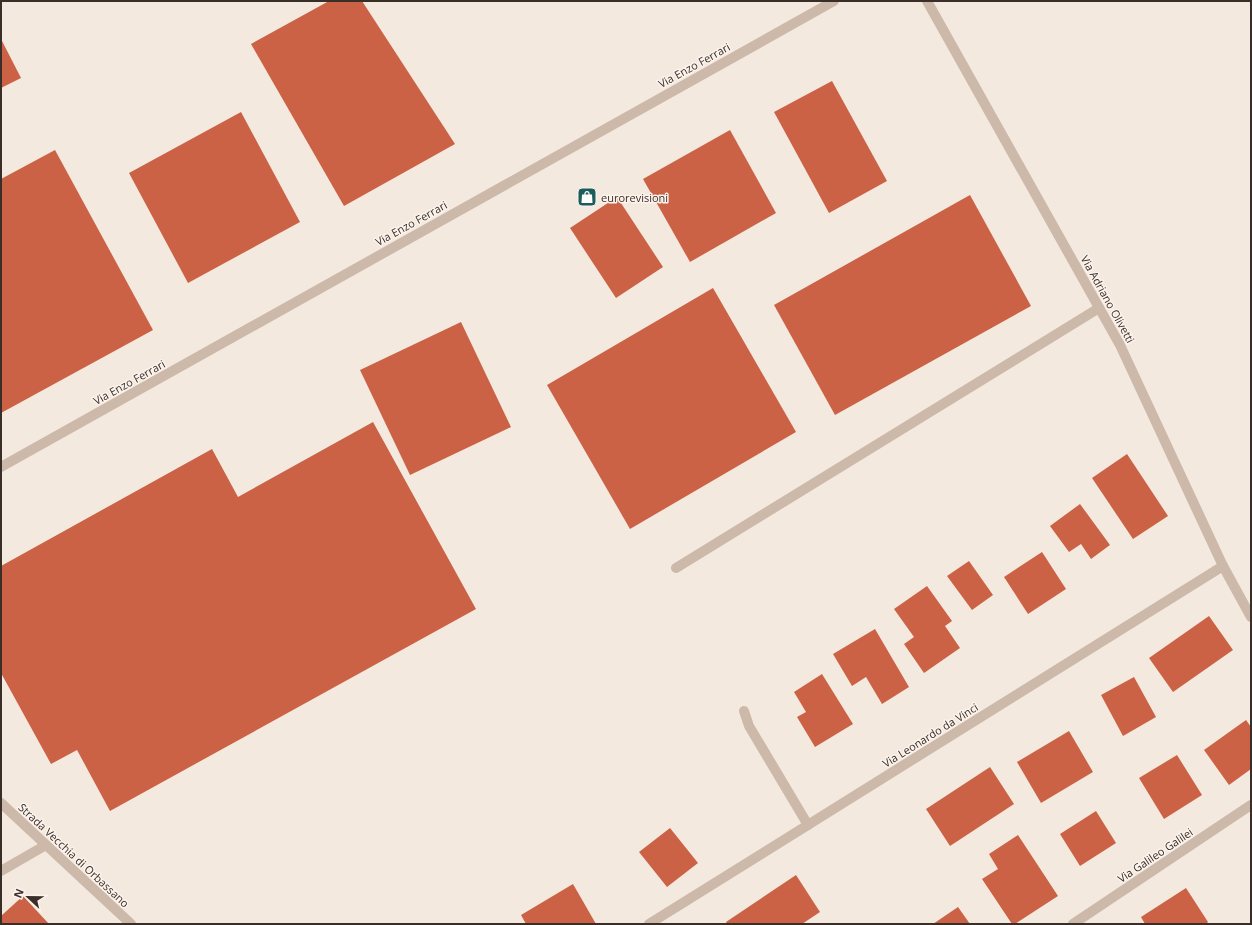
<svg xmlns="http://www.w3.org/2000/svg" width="1252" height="925" font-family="'Open Sans',sans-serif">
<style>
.building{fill:#cc6245}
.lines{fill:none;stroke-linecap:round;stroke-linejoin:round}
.minor{stroke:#cdb9a9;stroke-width:10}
.labels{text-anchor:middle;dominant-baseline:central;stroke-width:3;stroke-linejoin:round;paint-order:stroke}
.street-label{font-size:11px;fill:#3a2e29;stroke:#fbf3ec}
.poi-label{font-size:11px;fill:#3a2e29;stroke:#fbf3ec;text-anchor:start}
</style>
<rect width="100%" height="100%" fill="#f4e9df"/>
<g class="building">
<path d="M329,1H362L455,144L344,206L251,44Z"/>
<path d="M1,39L21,78L1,88Z"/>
<path d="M832,81L887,181L829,213L774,112Z"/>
<path d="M241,112L300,222L188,283L129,173Z"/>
<path d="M730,130L776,213L690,262L643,179Z"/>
<path d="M55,150L153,330L1,413V179Z"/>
<path d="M970,195L1031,306L835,415L774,305Z"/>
<path d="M617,197L663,267L616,298L570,228Z"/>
<path d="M713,288L796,432L630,529L547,385Z"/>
<path d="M461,322L511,427L410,475L360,370Z"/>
<path d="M373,422L476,609L110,811L77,750L51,764L1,673V566L212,449L238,497Z"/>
<path d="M1127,454L1168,516L1133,539L1092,478Z"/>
<path d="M1080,504L1110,545L1091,559L1081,544L1069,552L1050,526Z"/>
<path d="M1042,552L1066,589L1028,614L1004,577Z"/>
<path d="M969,561L993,595L972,610L947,576Z"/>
<path d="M927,586L952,621L945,626L960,648L924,673L904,644L914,637L894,609Z"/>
<path d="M1209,616L1233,650L1173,692L1149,658Z"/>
<path d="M875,629L909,687L882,704L866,677L852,686L833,654Z"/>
<path d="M822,674L853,724L815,747L797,717L806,712L794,692Z"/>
<path d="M1134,677L1156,717L1123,736L1101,695Z"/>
<path d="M1246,720L1251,727V769L1229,785L1204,750Z"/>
<path d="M1069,731L1093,772L1041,803L1017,762Z"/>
<path d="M1177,755L1202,795L1164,819L1139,778Z"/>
<path d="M990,767L1014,804L950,846L926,809Z"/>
<path d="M1096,811L1116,843L1080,866L1060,834Z"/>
<path d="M670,828L698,863L667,887L639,852Z"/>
<path d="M1018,835L1058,896L1015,924H1012L982,879L998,869L989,854Z"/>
<path d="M796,875L820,912L802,924H727L726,922Z"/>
<path d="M573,884L596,924H526L521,915Z"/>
<path d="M1186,888L1208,922L1206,924H1145L1141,917Z"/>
<path d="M23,896L49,924H1V916Z"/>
<path d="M958,907L970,924H933Z"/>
</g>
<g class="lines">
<g class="minor">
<path d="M927,1L1120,345L1223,566L1251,617"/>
<path d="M1,467L834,1"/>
<path d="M676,568L1099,308"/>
<path d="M744,711L749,726L808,825"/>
<path d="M1,803L131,924"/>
<path d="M1,871L46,845"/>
<path d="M649,924L1223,566"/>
<path d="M1073,924L1251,805"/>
</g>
</g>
<defs>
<g id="shop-square" transform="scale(1)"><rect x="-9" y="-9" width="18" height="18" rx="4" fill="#1c5c5e" stroke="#fbf3ec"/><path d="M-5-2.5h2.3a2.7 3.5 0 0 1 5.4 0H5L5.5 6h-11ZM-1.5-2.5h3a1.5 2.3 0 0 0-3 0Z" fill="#fff"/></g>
</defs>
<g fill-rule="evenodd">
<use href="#shop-square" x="587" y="197"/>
</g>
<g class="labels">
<g class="street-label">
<text transform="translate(694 65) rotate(-29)">Via Enzo Ferrari</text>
<text transform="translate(411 223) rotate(-29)">Via Enzo Ferrari</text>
<text transform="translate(1108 299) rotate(61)">Via Adriano Olivetti</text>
<text transform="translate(129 382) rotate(-29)">Via Enzo Ferrari</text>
<text transform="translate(930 735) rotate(-32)">Via Leonardo da Vinci</text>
<text transform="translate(74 855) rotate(43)">Strada Vecchia di Orbassano</text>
<text transform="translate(1155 855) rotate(-34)">Via Galileo Galilei</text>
</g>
<g class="poi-label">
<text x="601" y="197">eurorevisioni</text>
</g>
</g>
<rect width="1252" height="925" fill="none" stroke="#3a2e29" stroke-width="4"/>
<g transform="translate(28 897) rotate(292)" stroke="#fbf3ec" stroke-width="3" paint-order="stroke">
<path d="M0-3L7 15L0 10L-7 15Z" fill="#3a2e29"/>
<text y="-6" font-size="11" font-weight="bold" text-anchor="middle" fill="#3a2e29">N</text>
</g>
</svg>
